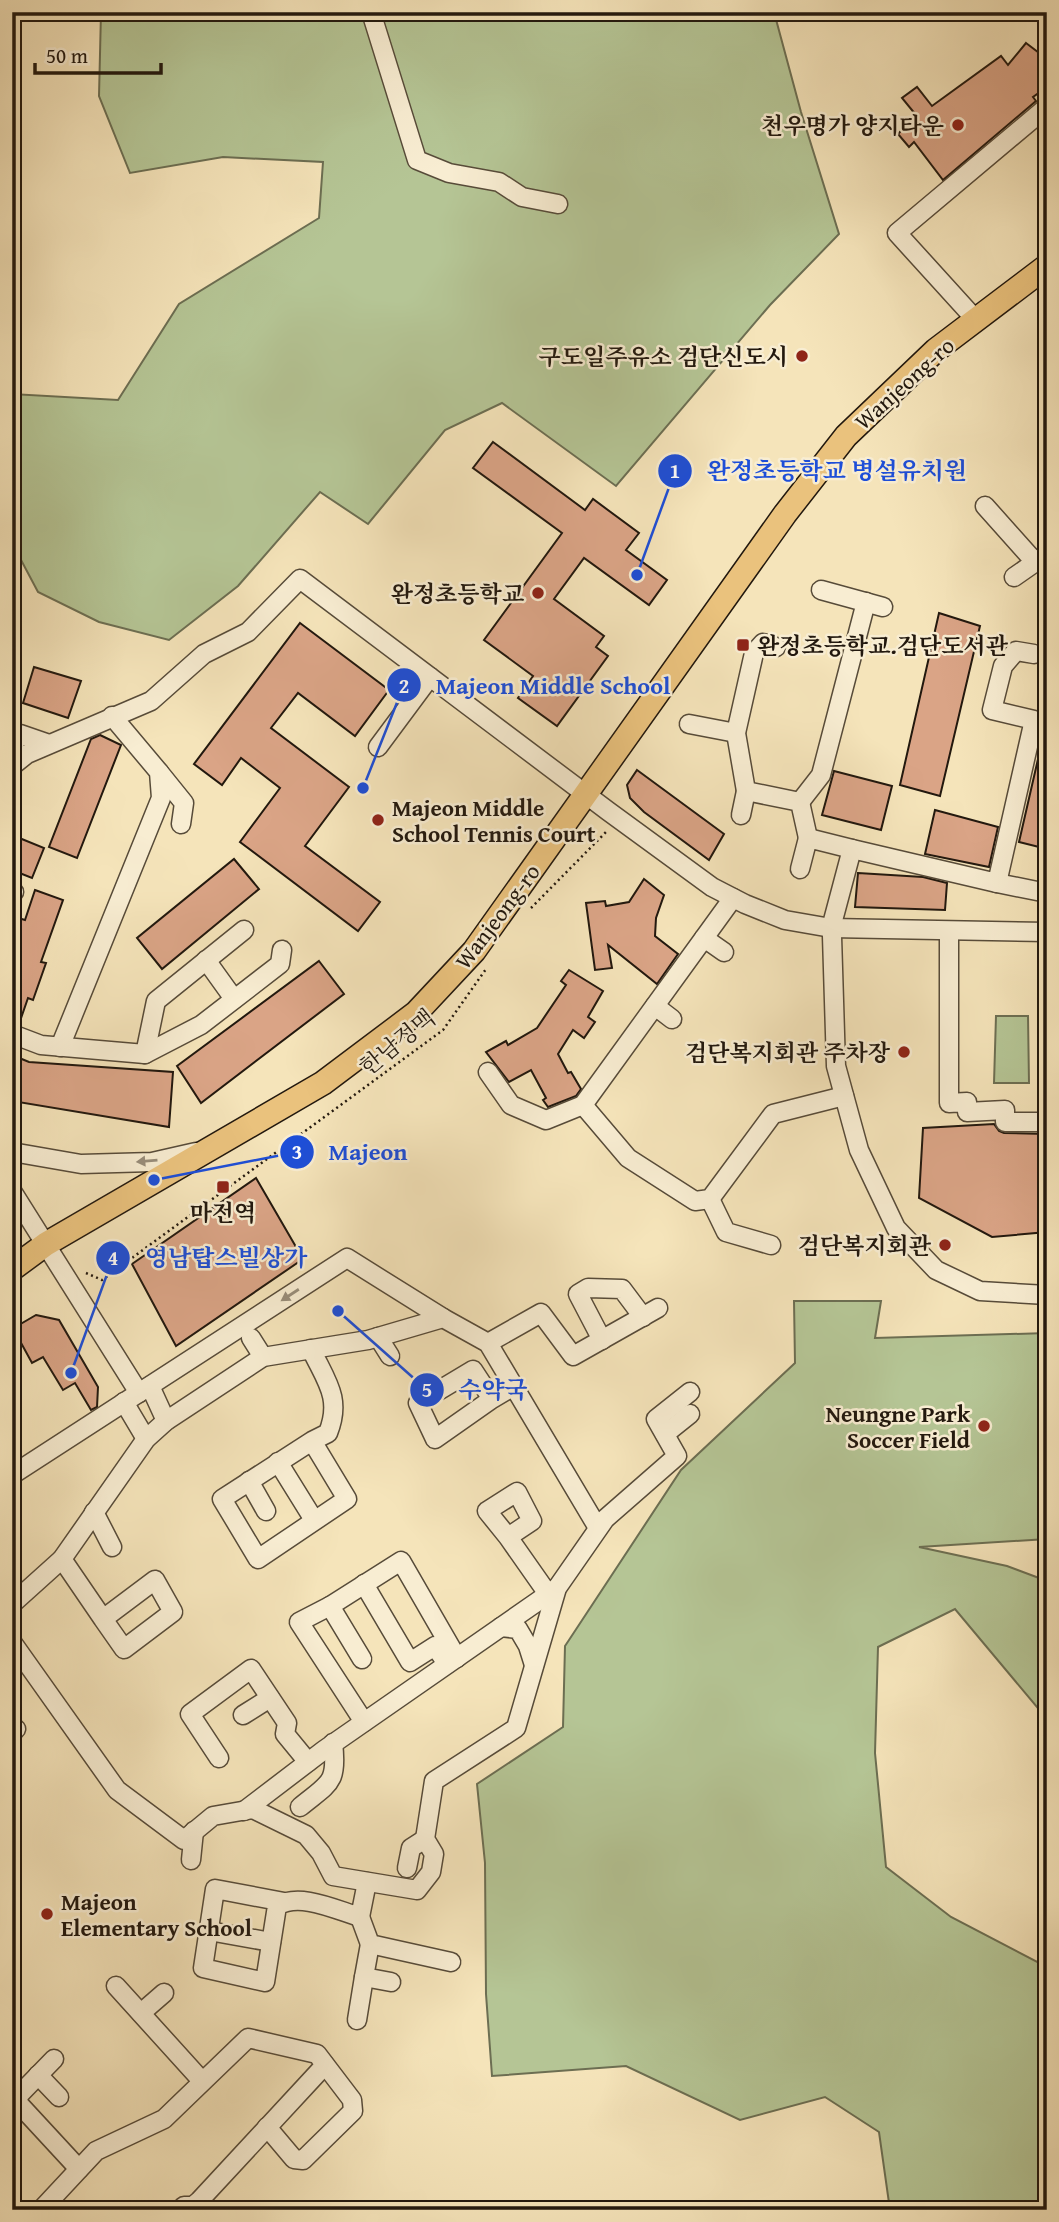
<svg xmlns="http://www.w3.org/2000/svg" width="1059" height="2222" font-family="'Gentium Book Plus','Noto Serif KR',serif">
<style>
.green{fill:#b5c595;stroke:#6c6e52;stroke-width:2}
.building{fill:#daa486;stroke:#22180e;stroke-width:2}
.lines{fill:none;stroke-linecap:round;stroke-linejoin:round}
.minor-casing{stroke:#574b39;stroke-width:21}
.major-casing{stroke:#22180e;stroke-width:26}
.path{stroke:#22180e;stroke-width:2.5;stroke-dasharray:2 3.5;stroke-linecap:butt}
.minor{stroke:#f8edd2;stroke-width:18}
.major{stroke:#eac27d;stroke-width:23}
.oneway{fill:#988d7a}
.poi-dot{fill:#8f2418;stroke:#f8edd2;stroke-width:2.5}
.labels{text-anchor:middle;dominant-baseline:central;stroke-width:5;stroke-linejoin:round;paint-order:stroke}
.poi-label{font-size:23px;font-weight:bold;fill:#22180e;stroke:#f8edd2;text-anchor:end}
.street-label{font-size:23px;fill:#22180e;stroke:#f8edd2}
.leader{fill:none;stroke:#1d4ed8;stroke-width:2.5}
.callout-dot{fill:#1d4ed8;stroke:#f8edd2;stroke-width:2.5}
.mark-label{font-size:21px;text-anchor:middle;font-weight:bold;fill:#fff}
.callout-label{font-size:24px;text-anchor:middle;font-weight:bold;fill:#1d4ed8;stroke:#f8edd2;stroke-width:5;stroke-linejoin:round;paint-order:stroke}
</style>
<rect width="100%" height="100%" fill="#f5e4ba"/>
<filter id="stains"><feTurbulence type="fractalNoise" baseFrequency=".00286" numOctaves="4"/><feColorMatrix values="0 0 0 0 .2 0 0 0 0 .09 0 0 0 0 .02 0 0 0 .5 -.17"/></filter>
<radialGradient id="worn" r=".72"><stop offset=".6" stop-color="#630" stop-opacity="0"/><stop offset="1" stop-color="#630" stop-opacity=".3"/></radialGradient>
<g class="green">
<path d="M101,12H774L801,112L839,234L770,305L616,486L502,403L445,430L368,524L320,492L238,586L169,640L99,622L38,592L12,543V394L118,400L179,304L319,218L323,162L223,157L130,173L99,96Z"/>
<path d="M996,1016H1028L1029,1083H994Z"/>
<path d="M794,1301H881L875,1338L1047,1333V1539L919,1547L1007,1566L1047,1581V1719L955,1609L878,1647L875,1753L886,1867L951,1917L1043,1965H1047V2210H890L879,2132L825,2097L740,2120L626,2066L492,2076L486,1994L485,1863L477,1784L563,1727L565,1646L569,1640L681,1470L795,1363Z"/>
</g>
<g class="building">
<path d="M1026,43L1047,59V87L1033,97L1036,101L943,180L914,142L909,147L898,134L916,115L902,98L917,87L932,106L1001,56L1008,65Z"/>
<path d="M493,442L585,510L593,499L639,533L626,550L667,580L649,605L584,558L554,599L604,636L596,647L608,656L557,726L518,698L533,676L484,640L562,533L473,468Z"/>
<path d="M939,613L980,626L940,796L900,785Z"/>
<path d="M300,623L389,690L355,736L298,693L271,728L349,787L305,846L380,902L358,931L240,842L280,788L241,758L222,785L194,764Z"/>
<path d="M34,667L81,681L68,718L23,703Z"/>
<path d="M100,735L121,745L77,858L49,847L91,739Z"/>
<path d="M1041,746H1047V849L1019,842Z"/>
<path d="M637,770L724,834L709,860L644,812L630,798L627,785Z"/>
<path d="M834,771L892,786L881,830L822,815Z"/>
<path d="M935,810L998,827L989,867L925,854Z"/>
<path d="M12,835L44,848L32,878L12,870Z"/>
<path d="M234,859L259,889L162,969L137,938Z"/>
<path d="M858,873L923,877L947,883L945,910L855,907Z"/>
<path d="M644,879L664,895L656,918L655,936L678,954L657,984L608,945L612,968L595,970L586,903L605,901L606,906L629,902Z"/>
<path d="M35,890L63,900L41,962L46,963L33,1000L28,998L19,1024L12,1023V926L15,917L25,920Z"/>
<path d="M319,961L344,994L201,1103L177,1066Z"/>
<path d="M569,970L603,991L588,1017L595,1022L584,1038L573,1030L558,1054L568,1073L571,1072L581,1089L576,1096L548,1107L543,1100L546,1098L531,1070L509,1082L486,1052L506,1041L508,1045L537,1028L566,985L561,981Z"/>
<path d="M12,1055L29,1062L173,1072L169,1127L12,1101Z"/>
<path d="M994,1124L999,1131L1004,1133L1047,1134V1232L992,1237L919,1198L923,1128Z"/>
<path d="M256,1178L303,1259L176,1346L132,1264Z"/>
<path d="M36,1315L59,1320L98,1387L97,1407L91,1410L75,1383L63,1390L43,1357L32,1363L20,1341L12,1347V1329Z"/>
</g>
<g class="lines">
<g class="minor-casing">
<g id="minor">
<path d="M371,12L417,160L449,173L499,182L522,197L558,204"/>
<path d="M976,320L897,233L1047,107"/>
<path d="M985,506L1035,562"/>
<path d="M1014,577L1047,554"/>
<path d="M821,590L883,607"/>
<path d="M776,647L763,643L754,653L736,733L746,791L800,802L808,838"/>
<path d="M1034,654L1016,651L1003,666L992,710L1034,720L997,883L852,849L831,928L832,936L836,1066L859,1150L896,1228L936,1270L980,1291L1047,1295"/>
<path d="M689,724L736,733"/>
<path d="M12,747L20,734L49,744"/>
<path d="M378,747L430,677"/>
<path d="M12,766L27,754L151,701L204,654L248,632L300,579L608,811L712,887L745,904L785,920L831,928L1047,932"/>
<path d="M159,772L184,803L181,824"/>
<path d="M800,802L821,775L866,602"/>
<path d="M741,815L746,791"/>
<path d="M800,869L808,838L852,849"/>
<path d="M997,883L1047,893"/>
<path d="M12,892H14"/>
<path d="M949,931V1103L967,1102V1112L1005,1110V1122H1047"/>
<path d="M704,938L724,952"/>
<path d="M206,960L234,999"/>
<path d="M655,1006L672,1019"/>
<path d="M12,1034L41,1045L145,1054L201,1025L280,964L282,950"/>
<path d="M60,1047L161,798L159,772L112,716"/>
<path d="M145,1054L156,1001L244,930"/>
<path d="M488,1072L511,1105L546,1120L583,1105L733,898"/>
<path d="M583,1105L628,1158L695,1201L710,1199L773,1114L844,1096"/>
<path d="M12,1152L81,1164L152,1162L196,1152"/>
<path d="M12,1191L139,1393"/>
<path d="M710,1199L726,1232L771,1245"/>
<path d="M378,1337L390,1356"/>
<path d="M251,1338L263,1357"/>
<path d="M602,1340L578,1294L588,1288L622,1289L643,1317"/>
<path d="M488,1343L541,1313L573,1356L658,1308"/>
<path d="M311,1349C326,1381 342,1398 328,1433L312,1441L347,1499L258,1559L222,1499L312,1441"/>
<path d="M150,1386L166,1421"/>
<path d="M492,1399L435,1439L418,1403L473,1370L492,1399L514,1386"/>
<path d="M124,1402L146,1439"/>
<path d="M665,1434L690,1414"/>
<path d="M278,1462L314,1520"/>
<path d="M12,1475L347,1258L443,1318"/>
<path d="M249,1481L266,1511"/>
<path d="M94,1512L112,1547"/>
<path d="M508,1537L487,1511L517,1492L532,1521L508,1537L548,1594"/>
<path d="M62,1559L103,1619L155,1580L173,1612L124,1649L103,1619"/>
<path d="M364,1584L410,1662L435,1646L447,1664"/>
<path d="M12,1604L62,1559L146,1439L166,1421L263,1357L368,1340L443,1318L488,1343L598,1528"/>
<path d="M330,1606L362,1659"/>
<path d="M501,1627L518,1629L528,1646L534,1665"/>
<path d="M12,1642L117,1790L184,1840L213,1816L253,1809L306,1835L321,1853L333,1876L417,1890L431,1872L434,1854L425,1839L434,1781L516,1728L557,1588L605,1519L677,1456L656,1419L690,1392"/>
<path d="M243,1715L270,1698"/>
<path d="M364,1722L299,1622L330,1606L401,1561L457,1658"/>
<path d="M12,1732L16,1729"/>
<path d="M219,1758L190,1714L251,1669L287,1723L285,1734L308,1762"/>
<path d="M300,1807C329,1783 338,1784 333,1743"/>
<path d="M244,1811L324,1750L557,1588"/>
<path d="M191,1860L194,1831"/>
<path d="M407,1868L411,1848L425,1839"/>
<path d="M284,1902L215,1889L203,1968L265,1982L277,1906C300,1892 336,1910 360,1917L367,1882"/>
<path d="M360,1917L370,1944L451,1962"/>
<path d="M209,1931L271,1942"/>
<path d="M370,1944L364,1977L391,1982"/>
<path d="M116,1986L202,2081"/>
<path d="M141,2013L164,1993"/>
<path d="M357,2020L364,1977"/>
<path d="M54,2059L19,2095L18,2103L79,2169"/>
<path d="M38,2075L59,2097"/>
<path d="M41,2210L96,2151L164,2119L248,2038L317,2054L352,2100L353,2111L303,2160L294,2159L267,2127"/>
<path d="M180,2210L184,2206H193L199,2201L325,2065"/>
</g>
</g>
<g class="major-casing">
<path id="major" d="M12,1269L46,1244L323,1083L416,1013L474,951L785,514L846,436L936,350L1047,266"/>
</g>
<g class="path">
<path d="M531,908L608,830"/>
<path d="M86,1273L102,1280L443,1030L486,969"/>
</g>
<use href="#minor" class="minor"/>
<use href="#major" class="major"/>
</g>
<defs><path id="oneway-solid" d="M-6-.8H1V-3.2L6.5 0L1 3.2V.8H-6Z" transform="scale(1.75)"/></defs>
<g class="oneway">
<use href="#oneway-solid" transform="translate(147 1161) rotate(175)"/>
<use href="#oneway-solid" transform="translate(290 1295) rotate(147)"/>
</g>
<g class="poi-dot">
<circle cx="958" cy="125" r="7"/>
<circle cx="802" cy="356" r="7"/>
<circle cx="538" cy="593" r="7"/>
<rect x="736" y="638" width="14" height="14" rx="3.5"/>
<circle cx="378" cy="820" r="7"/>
<circle cx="904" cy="1052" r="7"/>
<rect x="216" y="1180" width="14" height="14" rx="3.5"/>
<circle cx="945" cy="1245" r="7"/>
<circle cx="984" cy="1426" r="7"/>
<circle cx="47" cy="1914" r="7"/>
</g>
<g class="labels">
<g class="poi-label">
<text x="944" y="125">천우명가 양지타운</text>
<text x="788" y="356">구도일주유소 검단신도시</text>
<text x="524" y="593">완정초등학교</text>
<text x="757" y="645" text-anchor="start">완정초등학교.검단도서관</text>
<text x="392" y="807" text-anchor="start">Majeon Middle<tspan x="392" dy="26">School Tennis Court</tspan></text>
<text x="890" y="1052">검단복지회관 주차장</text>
<text x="223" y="1212" text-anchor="middle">마전역</text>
<text x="931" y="1245">검단복지회관</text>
<text x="970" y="1413">Neungne Park<tspan x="970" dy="26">Soccer Field</tspan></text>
<text x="61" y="1901" text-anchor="start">Majeon<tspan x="61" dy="26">Elementary School</tspan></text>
</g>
<g class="street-label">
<text transform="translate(904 383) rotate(-42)">Wanjeong-ro</text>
<text transform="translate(497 916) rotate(-53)">Wanjeong-ro</text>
<text transform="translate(397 1042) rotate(-39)">한남정맥</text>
</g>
</g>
<path class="leader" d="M637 575L675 471M363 788L404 685M154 1180L297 1152M71 1373L113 1258M338 1311L427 1390"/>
<g class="callout-dot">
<circle cx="637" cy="575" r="7"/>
<circle cx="363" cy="788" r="7"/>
<circle cx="154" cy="1180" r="7"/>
<circle cx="71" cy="1373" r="7"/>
<circle cx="338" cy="1311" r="7"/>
<circle cx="675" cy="471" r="18"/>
<circle cx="404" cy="685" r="18"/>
<circle cx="297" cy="1152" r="18"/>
<circle cx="113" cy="1258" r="18"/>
<circle cx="427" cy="1390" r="18"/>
</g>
<g class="mark-label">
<text x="675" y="478">1</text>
<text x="404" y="693">2</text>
<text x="297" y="1159">3</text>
<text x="113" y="1265">4</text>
<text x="427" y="1397">5</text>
</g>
<g class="callout-label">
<text x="837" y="479">완정초등학교 병설유치원</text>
<text x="553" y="694">Majeon Middle School</text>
<text x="368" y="1160">Majeon</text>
<text x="226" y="1266">영남탑스빌상가</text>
<text x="493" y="1398">수약국</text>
</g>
<rect width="1059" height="2222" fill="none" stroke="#f5e4ba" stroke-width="42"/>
<rect x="14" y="14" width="1031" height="2194" fill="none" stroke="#22180e" stroke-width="3.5"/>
<rect x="21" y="21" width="1017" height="2180" fill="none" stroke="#22180e" stroke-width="2"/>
<path d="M35 63v10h126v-10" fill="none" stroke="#22180e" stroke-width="3.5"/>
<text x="46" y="63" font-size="21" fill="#22180e" stroke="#f8edd2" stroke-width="5" paint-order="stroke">50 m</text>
<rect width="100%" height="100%" filter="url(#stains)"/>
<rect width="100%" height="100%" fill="url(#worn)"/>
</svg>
